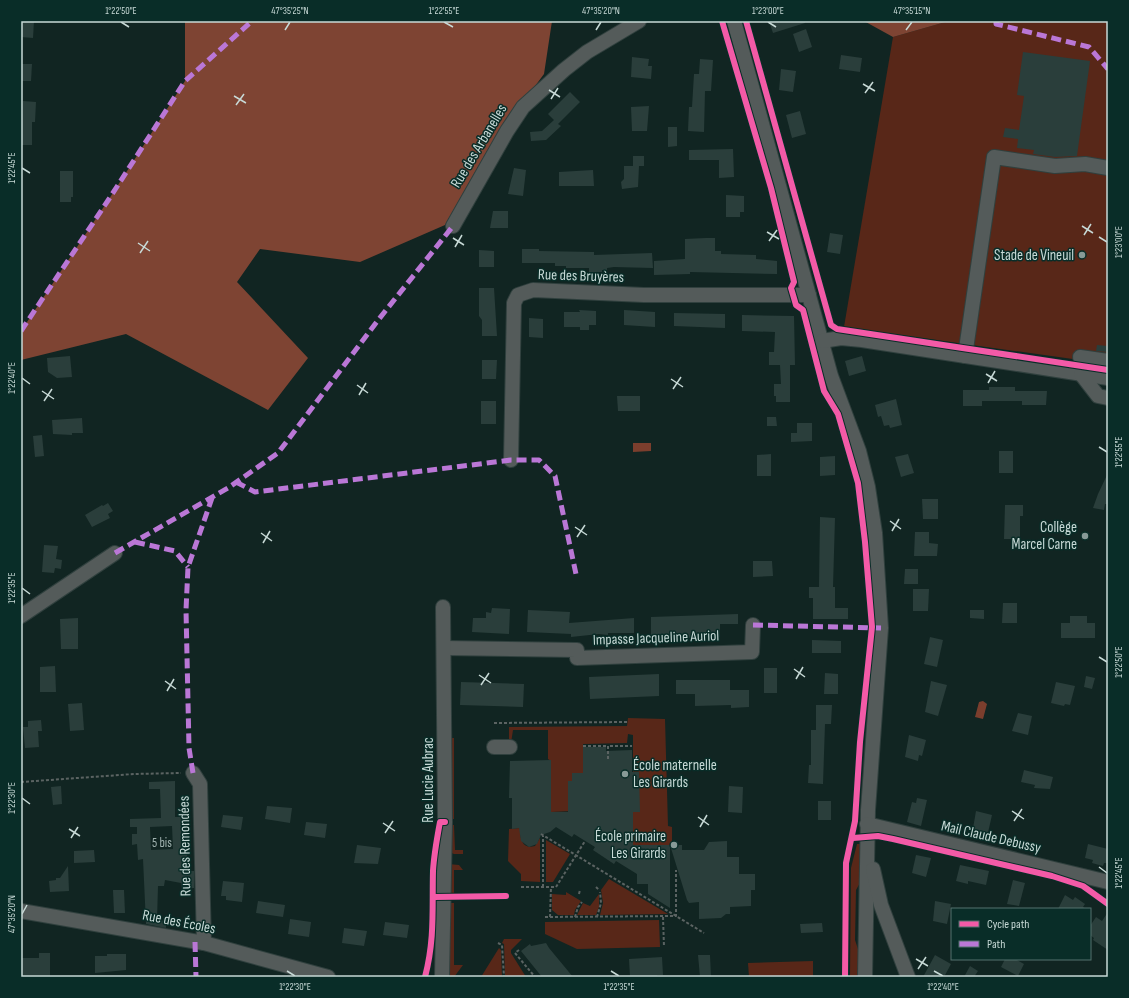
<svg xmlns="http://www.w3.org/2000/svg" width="1129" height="998" font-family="'Sofia Sans Condensed',sans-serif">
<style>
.green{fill:#582718}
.forest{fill:#7e4433}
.water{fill:#7b3e2d}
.building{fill:#2a3e3b;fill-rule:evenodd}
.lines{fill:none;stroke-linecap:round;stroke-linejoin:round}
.minor-casing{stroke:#30403e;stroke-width:16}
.path{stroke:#5b6362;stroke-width:2;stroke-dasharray:3 2;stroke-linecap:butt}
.minor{stroke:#545b5a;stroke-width:14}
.quiet{stroke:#ba77d6;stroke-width:5;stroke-dasharray:10 5;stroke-linecap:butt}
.cycleway-casing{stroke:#092d28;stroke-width:8}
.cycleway{stroke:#f35aa7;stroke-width:6}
.ticks{fill:none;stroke:#c7d9d6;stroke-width:1.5}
.poi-dot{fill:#879a97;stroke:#092d28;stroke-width:1.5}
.labels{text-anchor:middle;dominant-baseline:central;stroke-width:3;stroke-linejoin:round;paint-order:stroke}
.number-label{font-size:13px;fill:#a0b2af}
.street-label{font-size:15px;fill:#c7d9d6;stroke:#092d28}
.poi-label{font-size:15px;fill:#c7d9d6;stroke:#092d28;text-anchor:end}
.neatline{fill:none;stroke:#c7d9d6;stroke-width:1.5}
.ticks-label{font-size:10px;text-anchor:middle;fill:#c7d9d6}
</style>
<rect width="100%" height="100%" fill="#112522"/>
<g class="green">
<path d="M949,21H1108V364L844,327L893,37Z"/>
<path d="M628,718L665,719L668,826L672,827V845H643L642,860L630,852L633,844V735L628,734L627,743L583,744V769L585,773H572V781H568V803L572,811L551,812V761L548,759V730H513L511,743L509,744V727L627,726Z"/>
<path d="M450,738H454V819H448Z"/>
<path d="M448,825H454L455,850H463V854H454L449,852Z"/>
<path d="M520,828C520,838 522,850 535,846L540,838V882L521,881V874L508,861L509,829Z"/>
<path d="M546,840L570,854L553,882H546Z"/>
<path d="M857,844H860L861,881L856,890L855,940L860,955L859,977H850L851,868Z"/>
<path d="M448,864L459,865L463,870H454V897H448Z"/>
<path d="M609,879L668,914L600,915L603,903L601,890Z"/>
<path d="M566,892L581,901L575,910L574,915H558L552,910V894L566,895Z"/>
<path d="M599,894V907L596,915H577L583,903L590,906Z"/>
<path d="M448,903H454V965H463L454,977H448Z"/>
<path d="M659,920L660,947L577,949L545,934V922Z"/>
<path d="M504,939H522L511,950V953L526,977H505L504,944L502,943Z"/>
<path d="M499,948L501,950L502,977H481Z"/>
<path d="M813,961V977H749L748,963Z"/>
</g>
<g class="forest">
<path d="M185,21H552L544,74L487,151L445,225L360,262L260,249L237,282L308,358L268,410L126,334L21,360V331L109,199L185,81Z"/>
<path d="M864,21H949L893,37Z"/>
</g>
<g class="water">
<path d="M633,443H651V451L633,452Z"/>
<path d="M983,701L987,704L983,719L975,717L979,702Z"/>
</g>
<g class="building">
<path d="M21,21H34L33,38L21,37Z"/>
<path d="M769,21H805V23L773,33Z"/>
<path d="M806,29L812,47L799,52L793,34Z"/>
<path d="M1023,52L1090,61L1077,156L1055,157L1033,154L1034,150L1017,148L1018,139L1003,137L1005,128L1019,130L1024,96L1017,95Z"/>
<path d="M841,55L862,58L860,72L839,69Z"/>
<path d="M632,57L649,59L648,66H652L651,79L631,77Z"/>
<path d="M700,59L713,60L711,91H705L704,132L688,131L689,107H692L694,74H699Z"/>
<path d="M21,64H32L31,81H21Z"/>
<path d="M781,69L796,71L793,92L779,90Z"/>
<path d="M570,92L580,102L558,124L561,126L546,140L531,141L530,132L542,131L554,120L548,114Z"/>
<path d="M23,101L36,102L35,122H32V145H21Z"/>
<path d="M649,106L647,131H632L631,107Z"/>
<path d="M800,111L806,134L792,138L786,115Z"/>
<path d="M668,127H677V146L668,147Z"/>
<path d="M733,149L734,177L719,178V160H689V150Z"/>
<path d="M633,156H644V166H639L638,187L622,189L621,182L624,179V166H633Z"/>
<path d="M514,168L526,170L523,196L508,194Z"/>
<path d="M593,170L594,186H559V172Z"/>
<path d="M60,171H73V197H71V202H60Z"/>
<path d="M726,195L744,196V212H740V217H726Z"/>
<path d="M493,211H508V228H490Z"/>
<path d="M830,233L843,235L840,254L827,252Z"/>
<path d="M706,238H715V251H721V254L756,255V259L777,261V274L690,272V274L654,275V261L685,259V239Z"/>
<path d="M522,249H539V251L594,252V255L652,253L653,268L614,267L607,268V270H602V272H589V268H566V266H555V263H522Z"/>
<path d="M479,250L494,251V267H479Z"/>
<path d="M479,288H494L497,336H482V320L479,316Z"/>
<path d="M579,310L596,311V325H589V330H580V327H564V312H580Z"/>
<path d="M624,310L655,312V327L624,325Z"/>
<path d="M674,313L725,314V328L674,326Z"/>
<path d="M742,315L794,316L795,365H790V402H776V396H774V384H781L780,365H769V352H774L775,332L742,331Z"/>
<path d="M529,318L543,319V338L529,337Z"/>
<path d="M1097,345L1108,346V352L1096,351Z"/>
<path d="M70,356L72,377L57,378L48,372L47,358Z"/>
<path d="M862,356L866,371L849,376L845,361Z"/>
<path d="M482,360H497L496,379H482Z"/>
<path d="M989,387H1015V391H1047L1046,405H1022V401H982V406H963V390H989Z"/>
<path d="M617,396H640V411H618Z"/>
<path d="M896,399L902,425L890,428L889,425L884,426L881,416L878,417L875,405Z"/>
<rect x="481" y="401" width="15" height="23"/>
<path d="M767,417H776L777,426H767Z"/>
<path d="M82,418L83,433H72V435L53,434L52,420Z"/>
<path d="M797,423H812V441L791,442V433H797Z"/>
<path d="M42,435L44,456L35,457L33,436Z"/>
<rect x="999" y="451" width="14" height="22"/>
<path d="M771,454V476H757V455Z"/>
<path d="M908,454L914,473L901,477L895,457Z"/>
<path d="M835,456V475L820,476V457Z"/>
<path d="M1108,473V504H1105L1104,510L1093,508L1098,494Z"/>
<path d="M922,499H938V519H923Z"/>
<path d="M108,503L113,511L108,514L110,518L92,527L85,515L102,505L103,506Z"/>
<path d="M1005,505H1023V516H1020V539H1004Z"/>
<path d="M820,517L835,518L833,587H835V608H848V619H813V598H809V587H819Z"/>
<path d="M915,532H929V543L938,544L937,556H914Z"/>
<path d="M44,545L58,546L56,559L62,560L61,569L55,568L54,573L42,572Z"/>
<path d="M753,561H772L773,576L753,577Z"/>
<path d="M905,569H918V584H904Z"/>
<path d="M913,589H929L928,611H913Z"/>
<path d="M1003,603H1017V623H1002Z"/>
<path d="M492,608L510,609L509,634L472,632L473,618H486V612L491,613Z"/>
<path d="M528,610L570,612L569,623L634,618V633H608V635L599,634L571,637V634L527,632Z"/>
<path d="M970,610H984V619L970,618Z"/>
<path d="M738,614V624H720V637L651,639V617Z"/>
<path d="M1070,616H1087V623H1095V638H1061V623H1070Z"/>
<path d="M78,618V649H61L60,619Z"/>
<path d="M930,637L943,640L937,667L924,664Z"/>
<path d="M812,640L841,641V653H812Z"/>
<path d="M55,666L56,692H40V667Z"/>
<rect x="764" y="668" width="13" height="25"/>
<path d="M825,673L838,674V694H824Z"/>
<path d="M659,674V696L590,699L589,677Z"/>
<path d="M1086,676L1095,678L1092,689L1084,687Z"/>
<path d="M676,680H730V690H749V707L731,708V705L695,706V694H676Z"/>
<path d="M931,681L947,685L938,716L925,712Z"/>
<path d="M461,682L524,684L523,707L460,705Z"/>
<path d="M1056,682L1075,686L1070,705L1065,704L1064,706L1051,703Z"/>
<path d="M82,703L84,730L70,731L68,704Z"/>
<path d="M816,705H832L831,724H825L823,784L808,783L809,765H811V730H816Z"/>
<path d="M1018,713L1032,716L1028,735L1012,731Z"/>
<path d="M41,720L42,731H38L39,747L25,748L23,727H28V721Z"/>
<path d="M909,735L926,740L922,756L919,755L918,761L905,757Z"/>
<path d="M583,747H606V751L632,750V772H639L640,812H633V845H670V908L648,894V884H637V874L616,861L614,864L593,850L595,847L574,834L572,837L556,827L550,832L541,835L537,844L529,847L521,841L519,828L512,829V798H509L510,761L551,760V812H568V781H572V773H583Z"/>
<path d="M1024,770L1053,777L1050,789L1034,788L1035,785L1021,782Z"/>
<path d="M175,781V817H185L188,871H194V888L182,889L181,883L165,880L164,886H158L157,920L166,921V928L146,924L143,859L138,860L137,844L132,845V834H137V827H130V819L161,818L160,789H149V782ZM172,826L173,849L151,850L150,827Z"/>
<path d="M61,786L62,804L53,805L51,787Z"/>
<path d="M729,786L743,787L742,813L728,812Z"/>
<path d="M917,798L927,800L921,826L907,822L912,802L916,803Z"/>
<rect x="818" y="801" width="13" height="19"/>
<path d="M267,806L292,808L290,823L265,819Z"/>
<path d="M976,811L992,815L987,837L972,834Z"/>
<path d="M223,815L243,817L241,830L221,827Z"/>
<path d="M306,822L327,824L325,838L304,835Z"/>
<path d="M727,841V857H739V874H755V890H751V906L730,907V914H726L721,918L699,919V902L689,903L687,900L670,845H682V850H704L709,842Z"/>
<path d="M1088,844L1108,849V863H1104L1103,866L1092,863L1093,860L1085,858Z"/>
<path d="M357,845L381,848L378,864L354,863Z"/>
<path d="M94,850L95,862L74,863V851Z"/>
<path d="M916,855L931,858L926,877L912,873Z"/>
<path d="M960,865L989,871L986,885L968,881V884L956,881Z"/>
<path d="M68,866L69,891L50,892L49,881L56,880V878H60Z"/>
<path d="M1013,880L1025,883L1019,906L1007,904Z"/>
<path d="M223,881L244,883L242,902L226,900V896H221Z"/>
<path d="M113,890H124L125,913H114Z"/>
<path d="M1065,895L1073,900L1075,897L1085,904L1083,907L1086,909H1058Z"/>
<path d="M258,901L285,905L283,917L256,913Z"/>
<path d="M935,901L951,904L947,924L933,921Z"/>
<path d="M1108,912V950L1093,940L1094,938L1090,935V926L1096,917L1102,921Z"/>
<path d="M290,919L311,922L309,937L288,934Z"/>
<path d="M385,922L409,925L407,938L383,935Z"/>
<path d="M822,923L823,932L801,933L800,924Z"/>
<path d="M344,928L367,931L364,946L342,943Z"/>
<path d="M546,943L549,948L573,977H542L521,951L530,944L531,946Z"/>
<path d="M39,953H50V977H21V958H39Z"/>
<path d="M107,954H126V970L95,973V956H107Z"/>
<path d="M698,955H710L711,977H700Z"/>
<path d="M935,955L951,964L944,977H923Z"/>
<path d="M662,957L663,975H657L658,977H630L629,959Z"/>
<path d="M1005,959H1015L1024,964L1018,976L1001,967Z"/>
<path d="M970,966L978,971L974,977H964Z"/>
</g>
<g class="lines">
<g class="minor-casing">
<g id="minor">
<path d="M734,21L831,376L859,451L868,487L875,533L881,628L868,810L865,977"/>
<path d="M453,226L507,131L523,107L564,70L587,52L639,21"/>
<path d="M822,341L841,338L862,340L1108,378"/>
<path d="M965,356L994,157L1055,166L1085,164L1108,168"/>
<path d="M1080,357L1108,361"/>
<path d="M1081,374L1098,396L1108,398"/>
<path d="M511,460L514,303L518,295L533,290L644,295H809"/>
<path d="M21,616L115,553"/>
<path d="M444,648L577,650V658L752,652L753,625"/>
<path d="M494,747H510"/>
<path d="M193,773L200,784L204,943"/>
<path d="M867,824L1108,882"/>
<path d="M873,869L881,905L908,977"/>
<path d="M21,911L204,943L328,977"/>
<path d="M442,977L445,822L443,607"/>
</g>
</g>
<g class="path">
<path d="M494,723L628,722"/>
<path d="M583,746H608"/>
<path d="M608,759V746H632"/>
<path d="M21,782L134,774L181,773"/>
<path d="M541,834L704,933"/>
<path d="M521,887H556L585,841"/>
<path d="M543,887V836"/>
<path d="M596,887L599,890"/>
<path d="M579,894L580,890"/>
<path d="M545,917L676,916V870"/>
<path d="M550,917L551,887"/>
<path d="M575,917L578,907L582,902"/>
<path d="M597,917L601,903L600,892"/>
<path d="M663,917L664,947"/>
<path d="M498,943L502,945L504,977"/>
<path d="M519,950L515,953L535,977"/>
</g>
<use href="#minor" class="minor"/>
<g class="quiet">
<path d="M996,21V24L1089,47L1108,69"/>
<path d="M21,331L109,199L185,81L252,21"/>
<path d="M236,482L255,492L511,460H539L555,476L576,574"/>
<path d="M135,542L175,551L188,567"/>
<path d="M115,553L228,488L278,453L379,319L453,226"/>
<path d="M753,625L881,628"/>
<path d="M193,773L189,748L186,610L188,567L212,498"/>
<path d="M195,942L196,977"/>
</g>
<g class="cycleway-casing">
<g id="cycleway">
<path d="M722,21L771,188L794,282L791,288L796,305L803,310L824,391L838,414L858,483L865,542L872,627L860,742L855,821L846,863L845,977"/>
<path d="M746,21L831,325L837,329L1108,370"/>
<path d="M853,838L878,836L893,839L1052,876L1083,886L1108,904"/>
<path d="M434,897L506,896"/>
<path d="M425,977C435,939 432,908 433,871C434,854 437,838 440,822H445"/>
</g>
</g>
<use href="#cycleway" class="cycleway"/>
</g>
<path class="ticks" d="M121,22L129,27M444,22L453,27M768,22L776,27M285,30L290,22M596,30L601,22M906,30L912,22M863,84L875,91M549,90L560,97M865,93L873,82M234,96L246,103M551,99L558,88M236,105L244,94M22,168L30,173M1082,226L1093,233M767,232L779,239M1084,235L1091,224M1099,237L1107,242M453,238L464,245M769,241L777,230M138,243L150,251M455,247L462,235M140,253L148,241M986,374L997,381M22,378L30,384M671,379L683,387M988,383L995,371M357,385L368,393M673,389L681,377M42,391L54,399M359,395L366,383M44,401L52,389M1099,447L1107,452M890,521L901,529M575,527L587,535M892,531L899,519M261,533L272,541M577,537L585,525M263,543L270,531M22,588L30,594M1099,657L1107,662M794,669L805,677M479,675L491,683M796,679L803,667M165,681L176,689M481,685L489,673M167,691L174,679M22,798L30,804M1012,811L1024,819M698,817L709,825M1014,821L1022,809M383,823L395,831M700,827L707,815M69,829L80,836M385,833L393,821M71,838L78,827M1099,867L1107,873M22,914L27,905M916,959L928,966M918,969L926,957M287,971L295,976M611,971L619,976M934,971L943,976"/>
<g class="poi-dot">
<circle cx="1082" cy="255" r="4"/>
<circle cx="1085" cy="536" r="4"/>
<circle cx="625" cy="774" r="4"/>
<circle cx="674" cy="845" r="4"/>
</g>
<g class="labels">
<g class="number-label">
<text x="162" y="843">5 bis</text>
</g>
<g class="street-label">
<text transform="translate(479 146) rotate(-59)">Rue des Arbanelles</text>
<text transform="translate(581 276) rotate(2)">Rue des Bruyères</text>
<text transform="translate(656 638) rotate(-2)">Impasse Jacqueline Auriol</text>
<text transform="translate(428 780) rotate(-90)">Rue Lucie Aubrac</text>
<text transform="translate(991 837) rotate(13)">Mail Claude Debussy</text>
<text transform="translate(185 846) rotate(-91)">Rue des Remondées</text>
<text transform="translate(179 922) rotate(11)">Rue des Écoles</text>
</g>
<g class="poi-label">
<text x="1074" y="255">Stade de Vineuil</text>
<text x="1077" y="527">Collège<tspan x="1077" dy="17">Marcel Carne</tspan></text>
<text x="633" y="765" text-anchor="start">École maternelle<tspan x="633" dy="17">Les Girards</tspan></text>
<text x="666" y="836">École primaire<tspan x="666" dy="17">Les Girards</tspan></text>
</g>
</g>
<rect width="1129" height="998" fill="none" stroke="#092d28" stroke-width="44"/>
<rect x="951" y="908" width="140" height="52" fill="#092d28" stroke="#55726e"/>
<rect x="959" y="921" width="20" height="6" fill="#f35aa7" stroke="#55726e"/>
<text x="987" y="928" font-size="12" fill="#c7d9d6">Cycle path</text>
<rect x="959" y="941" width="20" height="6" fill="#ba77d6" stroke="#55726e"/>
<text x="987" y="948" font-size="12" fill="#c7d9d6">Path</text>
<rect x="22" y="22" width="1085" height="954" class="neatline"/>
<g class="ticks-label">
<text x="121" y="14">1°22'50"E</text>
<text x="290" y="14">47°35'25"N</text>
<text x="444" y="14">1°22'55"E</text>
<text x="601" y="14">47°35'20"N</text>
<text x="768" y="14">1°23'00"E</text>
<text x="912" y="14">47°35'15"N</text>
<text transform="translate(11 168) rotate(-90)" y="4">1°22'45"E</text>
<text transform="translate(1118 242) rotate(-90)" y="4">1°23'00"E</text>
<text transform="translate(11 378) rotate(-90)" y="4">1°22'40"E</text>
<text transform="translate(1118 452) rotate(-90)" y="4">1°22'55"E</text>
<text transform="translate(11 588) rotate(-90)" y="4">1°22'35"E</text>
<text transform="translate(1118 662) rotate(-90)" y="4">1°22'50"E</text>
<text transform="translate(11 798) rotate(-90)" y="4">1°22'30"E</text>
<text transform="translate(1118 873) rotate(-90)" y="4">1°22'45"E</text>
<text transform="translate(11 914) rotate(-90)" y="4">47°35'20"N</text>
<text x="295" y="990">1°22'30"E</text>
<text x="619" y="990">1°22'35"E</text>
<text x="943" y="990">1°22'40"E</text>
</g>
</svg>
